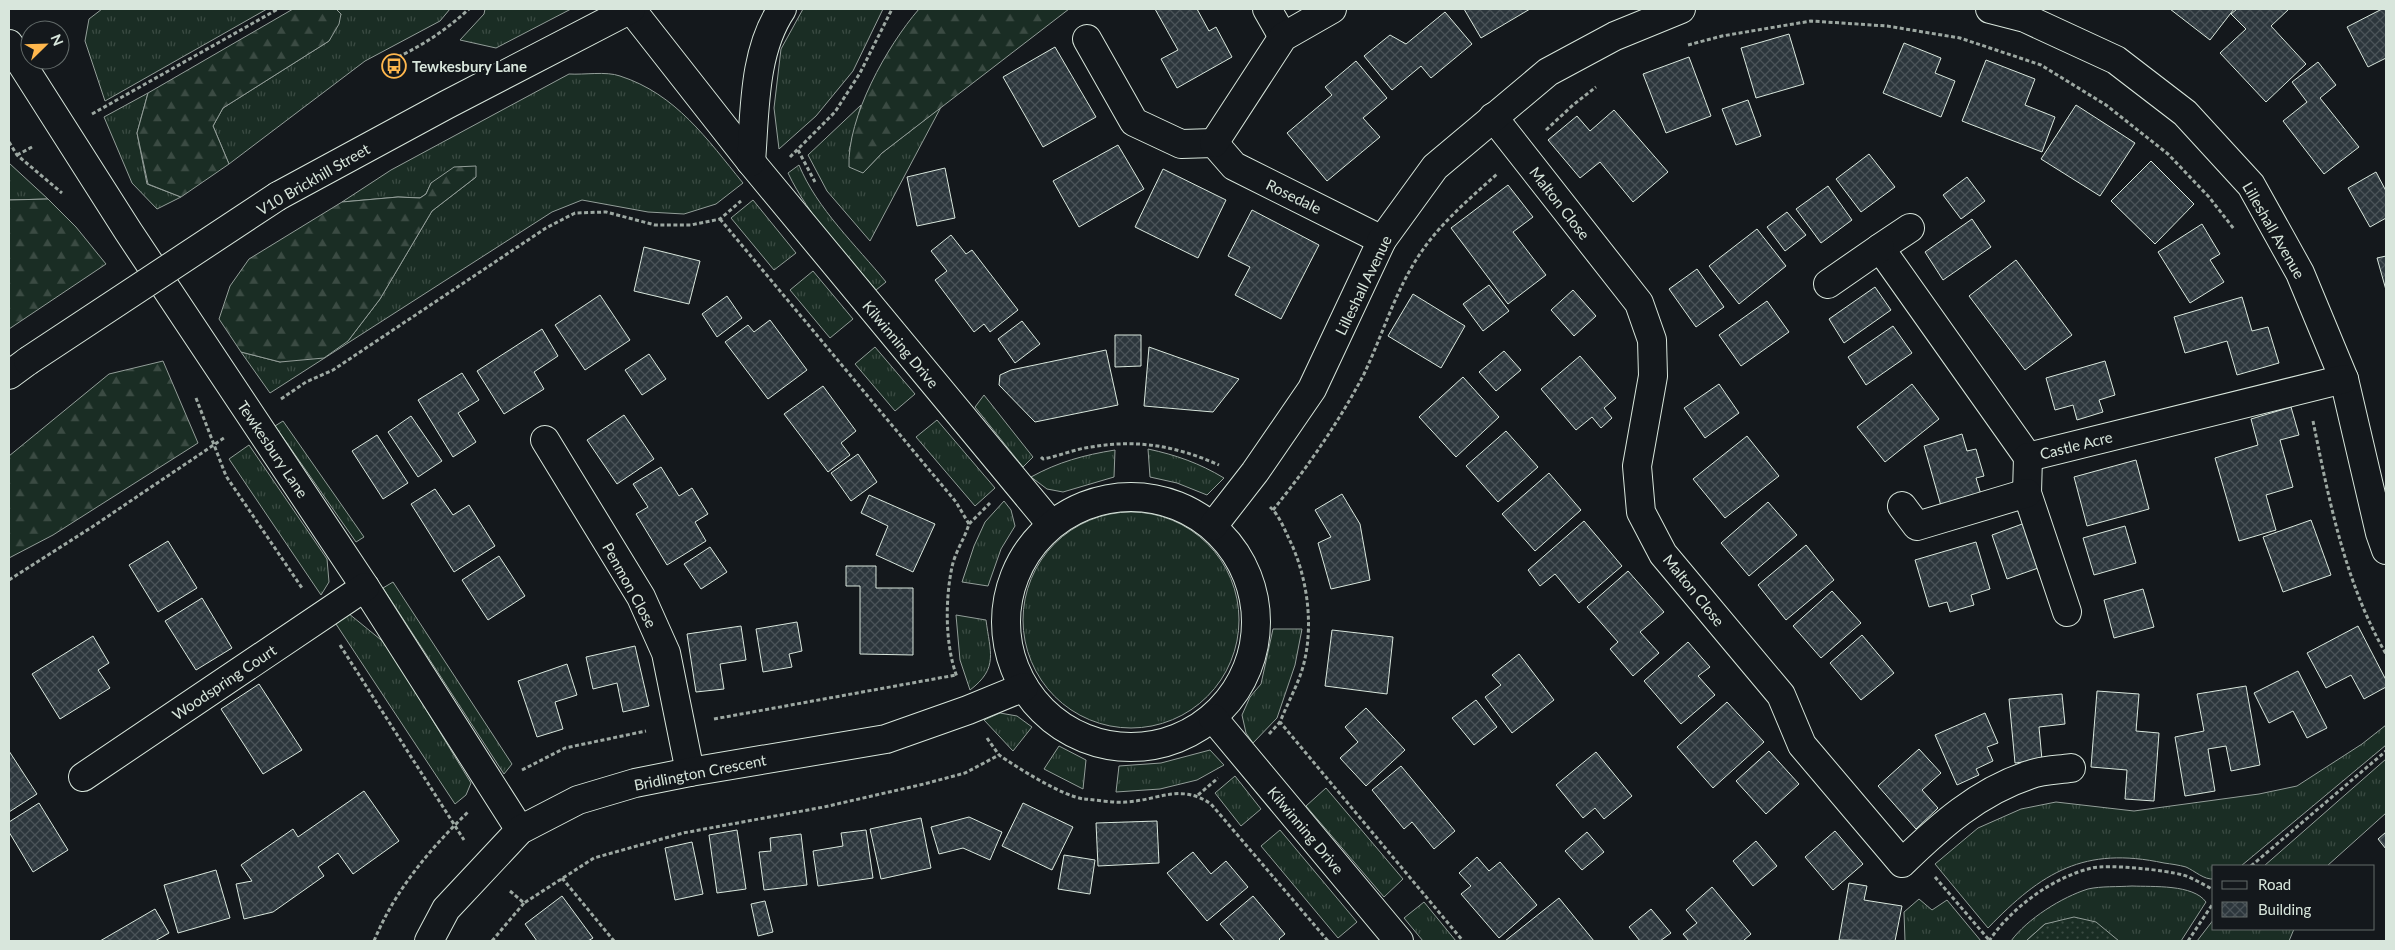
<svg xmlns="http://www.w3.org/2000/svg" width="2395" height="950" font-family="Lato,sans-serif">
<style>
.grass{fill:url(#grass-tufts);stroke:#939e99}
.forest{fill:url(#forest-firs);stroke:#939e99}
.park{fill:url(#park-dots);stroke:#939e99}
.building{fill:url(#building-cross-hatch);stroke:#d8e6dc}
.lines{fill:none;stroke-linecap:round;stroke-linejoin:round}
.minor-casing{stroke:#d8e6dc;stroke-width:30}
.path{stroke:#9da8a2;stroke-width:3;stroke-dasharray:4 2.5;stroke-linecap:butt}
.minor{stroke:#14181c;stroke-width:28}
.minor-bridge-casing{stroke:#d8e6dc;stroke-width:30;stroke-linecap:butt}
.minor-bridge{stroke:#14181c;stroke-width:28}
.labels{text-anchor:middle;dominant-baseline:central;stroke-width:4;stroke-linejoin:round;paint-order:stroke}
.poi-label{font-size:15px;font-weight:bold;fill:#d8e6dc;stroke:#14181c;text-anchor:start}
.street-label{font-size:15px;fill:#d8e6dc;stroke:#14181c}
</style>
<defs>
<pattern id="grass-tufts" width="24" height="20" patternUnits="userSpaceOnUse" patternTransform="scale(1.25)"><rect width="24" height="20" fill="#1a2d24"/><path d="M3 7l-1-3M5 7V3M7 7l1-3M15 17l-1-3M17 17v-4M19 17l1-3" fill="none" stroke="#3b4b43"/></pattern>
<pattern id="forest-firs" width="22" height="20" patternUnits="userSpaceOnUse" patternTransform="scale(1.25)"><rect width="22" height="20" fill="#1a2d24"/><path d="M5 1l3.5 6h-7zM16 11l3.5 6h-7z" fill="#3b4b43"/></pattern>
<pattern id="park-dots" width="8" height="8" patternUnits="userSpaceOnUse" patternTransform="scale(1.25)"><rect width="8" height="8" fill="#1a2d24"/><path d="M2 2h.1M6 6h.1" fill="none" stroke="#3b4b43" stroke-width="1.8" stroke-linecap="round"/></pattern>
<pattern id="building-cross-hatch" width="8" height="8" patternUnits="userSpaceOnUse" patternTransform="scale(1.25)"><rect width="8" height="8" fill="#2c363c"/><path d="M0 0l8 8M0 8l8-8" fill="none" stroke="#4a5358"/></pattern>
</defs>
<rect width="100%" height="100%" fill="#14181c"/>
<g class="grass">
<path d="M102,9H267L105,101L85,41L89,19Z"/>
<path d="M336,9H450L440,21L365,61L229,164L213,126L223,108L329,41L341,14Z"/>
<path d="M485,9H571L496,48L460,40L484,14Z"/>
<path d="M803,9H883L853,71L816,116L779,149L774,108L781,49Z"/>
<path d="M569,74C584,75 606,71 620,76C676,94 707,139 743,183L716,204L684,214L648,212L582,200L552,212L270,393L241,352L280,362L348,341L380,299L432,211L476,177L431,183L426,194L420,198L398,197L342,202L391,170Z"/>
<path d="M148,93L137,133L147,184L181,197L157,209L132,183L104,117Z"/>
<path d="M861,105L849,151L863,173L882,153L941,107L870,241L827,191L808,155Z"/>
<path d="M9,163L48,199L9,200Z"/>
<path d="M799,165C817,209 856,245 886,282L876,290C845,253 809,217 788,173Z"/>
<path d="M753,200L796,253L774,270L731,218Z"/>
<path d="M813,271L853,319L830,338L790,290Z"/>
<path d="M875,347L915,394L895,411L855,364Z"/>
<path d="M984,395L1033,457L1023,467L975,407Z"/>
<path d="M937,420L995,488L975,506L916,437Z"/>
<path d="M283,421L364,537L356,542L275,426Z"/>
<path d="M249,445L327,559L329,582L321,595L229,459Z"/>
<path d="M1148,449C1176,455 1199,463 1224,478L1207,495L1177,483L1150,477Z"/>
<path d="M1115,450L1114,477L1063,492L1047,489L1031,477C1058,462 1084,455 1115,450Z"/>
<path d="M1004,501L1011,510L1015,526L1001,549L988,586L962,582L974,546L985,522Z"/>
<circle cx="1131" cy="620" r="108"/>
<path d="M393,582L512,764L504,774L383,588Z"/>
<path d="M348,613L386,644L471,783L466,795L455,804L336,624Z"/>
<path d="M956,615L986,620C990,652 999,668 970,690L960,660Z"/>
<path d="M1273,629H1302L1295,665L1277,718L1253,743L1246,733L1242,715L1250,697L1261,684Z"/>
<path d="M1000,713L1017,716L1032,727L1013,751L984,720Z"/>
<path d="M2386,725V745L2241,866H2214V879C2204,880 2195,871 2186,867C2179,865 2171,864 2164,863C2084,846 2042,872 1988,928L1935,864L1978,828L2021,809L2056,802L2134,811L2259,794L2297,786L2362,744Z"/>
<path d="M1059,746L1086,760L1083,789L1044,769Z"/>
<path d="M1210,750L1224,765L1197,780L1160,789L1116,792L1119,766L1161,763Z"/>
<path d="M2386,759V813L2327,866H2264Z"/>
<path d="M1235,776L1261,809L1241,826L1215,793Z"/>
<path d="M1326,788L1403,879L1384,897L1306,806Z"/>
<path d="M1280,830L1357,922L1338,938L1261,846Z"/>
<path d="M2132,886C2153,887 2193,884 2206,902L2181,941H2119L2045,924L2026,941H2011C2027,919 2062,897 2088,889C2101,886 2118,887 2132,886Z"/>
<path d="M1919,899L1932,910L1947,900L1981,941H1905L1904,912Z"/>
<path d="M1424,902L1456,941H1423L1404,918Z"/>
<path d="M2214,919V929H2294L2289,941H2197Z"/>
</g>
<g class="forest">
<path d="M293,9H336L341,14L339,24L329,41L223,108L213,126L229,164L181,197L148,184L137,133L148,93Z"/>
<path d="M919,9H1069L882,153L863,173L849,167C847,117 887,46 919,9Z"/>
<path d="M476,166V177L432,211L380,299L348,341L324,358L280,362L241,352L219,319L230,286L249,259L342,202L398,197L420,198L426,194L431,183L454,167Z"/>
<path d="M48,199L76,227L106,264L9,329V200Z"/>
<path d="M163,361L198,443L53,535L9,558V456L109,374Z"/>
</g>
<path class="park" d="M2074,917L2096,922L2119,941H2026L2045,924Z"/>
<g class="building">
<path d="M1155,9H1197L1209,31L1216,27L1232,57L1177,88L1161,59L1178,50Z"/>
<path d="M1464,9H1530L1481,38Z"/>
<path d="M2170,9H2234L2210,40Z"/>
<path d="M2237,9H2289L2271,26L2306,64L2266,102L2220,53L2246,29L2231,14Z"/>
<path d="M2382,9L2386,10V58L2368,67L2347,27Z"/>
<path d="M1445,12L1472,44L1431,78L1421,66L1392,90L1364,56L1390,35L1406,44Z"/>
<path d="M1789,34L1804,84L1756,98L1741,48Z"/>
<path d="M1904,43L1941,58L1935,73L1955,81L1941,117L1883,93Z"/>
<path d="M1055,47L1096,117L1043,147L1003,77Z"/>
<path d="M1689,57L1711,116L1666,133L1643,74Z"/>
<path d="M1986,60L2035,79L2025,105L2055,117L2042,152L1962,121Z"/>
<path d="M1356,61L1387,98L1363,118L1380,137L1327,181L1287,133L1332,95L1325,87Z"/>
<path d="M2318,62L2336,85L2320,98L2359,147L2324,174L2283,121L2307,102L2292,82Z"/>
<path d="M1748,100L1761,136L1736,145L1722,109Z"/>
<path d="M2076,105L2135,143L2100,196L2041,159Z"/>
<path d="M1614,110L1668,172L1633,202L1600,162L1580,178L1548,140L1577,116L1590,131Z"/>
<path d="M1118,145L1144,189L1079,227L1053,181Z"/>
<path d="M1869,154L1895,187L1861,212L1836,179Z"/>
<path d="M2151,161L2194,204L2155,244L2111,201Z"/>
<path d="M945,168L955,218L917,226L907,177Z"/>
<path d="M1163,169L1226,200L1198,258L1135,227Z"/>
<path d="M2376,172L2386,191V218L2370,227L2348,188Z"/>
<path d="M1967,177L1985,201L1961,219L1943,195Z"/>
<path d="M1508,185L1533,217L1513,232L1546,275L1508,304L1451,228Z"/>
<path d="M1828,186L1852,220L1821,243L1796,209Z"/>
<path d="M1252,210L1319,245L1281,319L1235,295L1250,267L1228,256Z"/>
<path d="M1787,212L1806,235L1785,251L1767,227Z"/>
<path d="M1972,219L1991,247L1943,280L1925,252Z"/>
<path d="M2202,224L2220,254L2210,260L2224,282L2190,303L2158,252Z"/>
<path d="M1757,229L1786,266L1739,304L1709,266Z"/>
<path d="M951,235L966,254L972,250L1018,310L990,332L984,324L974,332L935,280L947,271L931,251Z"/>
<path d="M644,247L700,261L689,304L634,291Z"/>
<path d="M2386,256V290L2377,258Z"/>
<path d="M2016,260L2072,335L2025,370L1969,296Z"/>
<path d="M1697,269L1724,307L1696,327L1669,289Z"/>
<path d="M1489,285L1509,311L1483,331L1463,304Z"/>
<path d="M1875,287L1891,310L1844,343L1829,319Z"/>
<path d="M1573,290L1596,316L1574,336L1551,310Z"/>
<path d="M1413,294L1465,326L1441,368L1388,336Z"/>
<path d="M600,295L630,340L585,370L555,325Z"/>
<path d="M727,296L742,318L717,337L702,314Z"/>
<path d="M2242,297L2252,331L2268,327L2279,363L2237,375L2227,341L2185,353L2174,317Z"/>
<path d="M1767,301L1789,332L1741,366L1719,335Z"/>
<path d="M770,320L807,370L768,399L725,342L748,325L754,332Z"/>
<path d="M1022,321L1040,344L1015,363L998,339Z"/>
<path d="M1893,326L1912,353L1866,385L1848,357Z"/>
<path d="M542,329L558,356L534,372L544,389L504,414L477,371Z"/>
<path d="M1115,335H1141V366L1115,367Z"/>
<path d="M1149,347L1239,379L1213,412L1144,406Z"/>
<path d="M1106,350L1118,405L1035,422L999,385L1000,375L1011,370Z"/>
<path d="M1504,351L1521,370L1496,391L1479,372Z"/>
<path d="M649,354L666,379L642,395L625,370Z"/>
<path d="M1580,356L1616,398L1604,408L1612,418L1601,428L1592,417L1576,430L1541,389Z"/>
<path d="M2105,361L2115,395L2099,400L2103,412L2077,420L2073,405L2055,410L2046,378Z"/>
<path d="M462,373L479,400L458,413L476,442L453,457L418,400Z"/>
<path d="M1463,377L1499,417L1456,457L1419,417Z"/>
<path d="M1719,384L1739,413L1705,438L1684,408Z"/>
<path d="M1912,384L1939,419L1885,462L1857,427Z"/>
<path d="M823,386L856,431L841,443L850,455L828,472L784,414Z"/>
<path d="M2291,407L2299,435L2280,440L2293,487L2266,495L2276,530L2239,541L2215,458L2258,445L2251,419Z"/>
<path d="M624,415L654,459L617,484L587,440Z"/>
<path d="M411,416L442,461L418,477L388,432Z"/>
<path d="M1506,431L1538,467L1498,502L1466,466Z"/>
<path d="M1962,434L1967,451L1976,449L1984,476L1976,478L1983,501L1943,513L1924,446Z"/>
<path d="M377,435L408,483L383,499L352,451Z"/>
<path d="M1747,436L1779,476L1725,518L1693,479Z"/>
<path d="M858,454L877,482L851,501L831,473Z"/>
<path d="M2136,460L2149,509L2087,526L2074,477Z"/>
<path d="M661,467L679,496L692,488L708,514L695,522L706,541L667,565L636,514L648,507L633,484Z"/>
<path d="M1549,473L1581,510L1535,551L1502,514Z"/>
<path d="M435,489L453,515L469,505L495,546L454,572L411,504Z"/>
<path d="M1342,494L1360,524L1370,580L1331,589L1318,543L1331,537L1315,510Z"/>
<path d="M869,495L935,524L913,572L876,555L888,526L861,513Z"/>
<path d="M1768,502L1797,535L1749,576L1721,543Z"/>
<path d="M2311,520L2331,575L2283,592L2263,537Z"/>
<path d="M1584,521L1622,566L1579,603L1555,574L1540,586L1528,570Z"/>
<path d="M2025,523L2041,567L2007,579L1992,535Z"/>
<path d="M2125,526L2136,563L2094,575L2083,538Z"/>
<path d="M168,541L197,588L158,612L129,565Z"/>
<path d="M1976,542L1990,589L1971,595L1974,605L1950,612L1947,602L1929,607L1915,560Z"/>
<path d="M1806,545L1834,580L1786,620L1758,585Z"/>
<path d="M710,547L727,572L701,589L684,564Z"/>
<path d="M499,556L525,596L488,620L462,580Z"/>
<path d="M846,566H876V588H913V655L860,654V586H846Z"/>
<path d="M1628,571L1664,612L1640,632L1659,653L1633,676L1610,649L1618,642L1587,607Z"/>
<path d="M2143,589L2154,627L2114,638L2104,600Z"/>
<path d="M1832,591L1861,623L1821,658L1793,626Z"/>
<path d="M202,598L232,648L196,670L165,621Z"/>
<path d="M797,622L802,651L789,654L792,667L763,672L756,629Z"/>
<path d="M741,626L746,660L720,664L724,689L696,692L687,634Z"/>
<path d="M2358,626L2386,680V687L2364,699L2351,675L2326,688L2307,653Z"/>
<path d="M1332,630L1393,637L1387,694L1325,686Z"/>
<path d="M1862,635L1894,673L1861,700L1830,663Z"/>
<path d="M93,636L109,663L98,670L110,688L60,719L32,674Z"/>
<path d="M1688,642L1710,667L1698,676L1715,695L1681,724L1644,681Z"/>
<path d="M635,646L649,706L623,712L617,683L593,689L586,657Z"/>
<path d="M1519,654L1554,700L1512,733L1485,697L1501,685L1492,675Z"/>
<path d="M567,664L577,695L555,702L563,729L537,737L518,681Z"/>
<path d="M2298,671L2327,728L2307,738L2293,711L2269,723L2254,693Z"/>
<path d="M259,684L302,750L263,774L221,709Z"/>
<path d="M2246,686L2260,765L2231,771L2226,746L2208,749L2215,791L2185,796L2175,737L2204,731L2197,694Z"/>
<path d="M2097,691L2139,694L2136,731L2159,733L2154,801L2125,799L2127,770L2091,767Z"/>
<path d="M2062,694L2065,724L2039,727L2042,760L2015,763L2009,699Z"/>
<path d="M1476,700L1497,727L1474,745L1452,718Z"/>
<path d="M1727,702L1764,742L1713,788L1677,747Z"/>
<path d="M1366,708L1405,750L1366,786L1340,758L1358,742L1345,727Z"/>
<path d="M1985,713L1998,743L1987,747L1993,761L1976,769L1979,775L1957,785L1935,735Z"/>
<path d="M1919,749L1941,773L1922,790L1938,808L1916,829L1878,786Z"/>
<path d="M9,751L37,794L9,812Z"/>
<path d="M1769,751L1799,784L1766,814L1736,781Z"/>
<path d="M1596,752L1632,796L1604,819L1595,808L1583,818L1556,785Z"/>
<path d="M1401,766L1455,831L1434,849L1412,822L1404,829L1372,790Z"/>
<path d="M364,791L399,841L353,874L338,853L318,867L324,876L273,912L244,919L236,884L252,881L241,865L293,829L298,837Z"/>
<path d="M39,803L68,850L33,872L9,832V822Z"/>
<path d="M1023,803L1073,827L1052,870L1002,846Z"/>
<path d="M969,817L1002,832L990,860L963,848L939,854L931,827Z"/>
<path d="M921,818L931,868L881,879L870,829Z"/>
<path d="M1157,821L1159,863L1098,866L1096,823Z"/>
<path d="M737,830L746,889L717,893L709,835Z"/>
<path d="M866,830L873,878L818,886L813,851L843,846L841,833Z"/>
<path d="M1835,831L1863,864L1833,890L1805,857Z"/>
<path d="M1587,832L1604,852L1582,870L1565,851Z"/>
<path d="M2386,832V849L2378,839Z"/>
<path d="M801,834L807,885L764,890L759,852L771,851L770,838Z"/>
<path d="M1756,841L1777,866L1753,886L1733,861Z"/>
<path d="M692,842L703,894L675,900L665,848Z"/>
<path d="M1193,852L1211,874L1226,861L1248,887L1207,921L1167,873Z"/>
<path d="M1064,855L1095,860L1090,894L1058,889Z"/>
<path d="M1477,857L1489,871L1500,862L1537,905L1499,938L1461,894L1471,886L1459,873Z"/>
<path d="M216,870L230,918L178,933L164,885Z"/>
<path d="M1849,883L1867,886L1864,900L1902,906L1895,941L1839,940Z"/>
<path d="M1712,887L1751,934L1743,941H1689L1683,934L1697,923L1686,910Z"/>
<path d="M562,896L593,938L588,941H537L525,924Z"/>
<path d="M1253,896L1285,934L1279,939L1281,941H1235L1220,924Z"/>
<path d="M1559,898L1594,941H1505Z"/>
<path d="M765,901L773,932L758,936L751,904Z"/>
<path d="M155,909L169,933L155,941H100Z"/>
<path d="M1651,909L1671,933L1660,941H1640L1629,927Z"/>
</g>
<g class="lines">
<g class="minor-casing">
<g id="minor">
<path d="M631,9L751,162L1051,524"/>
<path d="M1267,9L1283,37"/>
<path d="M1990,9L2025,18L2116,60L2185,113L2251,185L2300,273L2344,379L2380,533L2386,550"/>
<path d="M1087,39L1134,122L1181,144L1214,143L1234,166L1382,240"/>
<path d="M9,44L128,231L365,587L520,830"/>
<path d="M1493,117L1639,303L1652,340L1653,376L1637,466L1641,512L1663,554L1781,695L1802,745L1902,863C1940,826 1978,792 2029,775C2042,770 2057,770 2071,768"/>
<path d="M1214,143L1283,37L1332,9"/>
<path d="M751,162C755,112 753,52 782,9"/>
<path d="M278,196L446,105L631,9"/>
<path d="M1910,228L1880,248L2028,457L2344,379"/>
<path d="M1828,284L1880,248"/>
<path d="M9,375L28,361"/>
<path d="M545,440L641,597L666,653L690,772"/>
<path d="M2028,457L2027,493L2067,612"/>
<circle cx="1131" cy="622" r="125"/>
<path d="M1902,506L1917,526L2027,493"/>
<path d="M1213,526L1255,472L1312,389L1382,240L1435,167L1548,72L1615,36L1681,9"/>
<path d="M1213,718L1399,941"/>
<path d="M83,777L365,587"/>
<path d="M429,941L446,909L520,830L578,800L635,783L690,772L886,739L968,710L1024,687"/>
</g>
</g>
<g class="path">
<path d="M1688,45L1722,36L1811,21L1887,26L1960,38L2041,65L2106,105L2168,154L2209,197L2234,229"/>
<path d="M398,57C425,44 447,29 469,9"/>
<path d="M92,114L278,9"/>
<path d="M1546,130L1573,105L1596,87"/>
<path d="M9,142L17,155L62,193"/>
<path d="M798,150L815,182"/>
<path d="M17,155L34,146"/>
<path d="M790,157L835,112L860,73L892,9"/>
<path d="M720,219L956,502L969,524C965,538 955,552 952,567C945,600 945,645 957,677"/>
<path d="M196,398L226,476L302,588"/>
<path d="M281,399L306,382L333,370L546,228L575,213L606,212L655,225H691L720,219L741,201"/>
<path d="M2313,421C2329,500 2345,583 2386,654"/>
<path d="M1041,457L1043,459C1059,456 1075,449 1091,447C1138,439 1176,446 1219,465"/>
<path d="M1270,507C1280,516 1285,531 1291,543C1309,582 1315,635 1300,676C1294,692 1286,707 1280,722L1463,941"/>
<path d="M1273,510C1307,468 1339,422 1364,374C1382,336 1394,295 1416,260C1437,226 1467,201 1497,174"/>
<path d="M969,524L990,503"/>
<path d="M9,580L92,527L224,438"/>
<path d="M340,645L464,840"/>
<path d="M714,719L956,675"/>
<path d="M1269,734L1280,722"/>
<path d="M987,738L999,755"/>
<path d="M522,770L565,748L646,731"/>
<path d="M1198,795L1218,778"/>
<path d="M2251,866L2386,751"/>
<path d="M1935,877L1989,940"/>
<path d="M562,878L614,941"/>
<path d="M510,891L524,903L594,858L683,833L824,807L924,784L965,773L999,755C1018,768 1062,796 1084,799C1097,800 1113,803 1126,802C1160,800 1180,783 1211,804L1328,941"/>
<path d="M374,941C395,890 429,850 468,812"/>
<path d="M492,941L524,903"/>
<path d="M1989,941C2011,908 2053,877 2092,868C2109,864 2165,870 2183,875C2193,878 2204,885 2214,890"/>
<path d="M2188,941L2214,902"/>
</g>
<use href="#minor" class="minor"/>
<g class="minor-bridge-casing">
<path id="minor-bridge" d="M28,361L278,196"/>
</g>
<use href="#minor-bridge" class="minor-bridge"/>
</g>
<defs>
<g id="bus-ring" transform="scale(1.25)"><circle r="9.5" fill="#14181c" stroke="#ffb74d" stroke-width="1.5"/><path d="M-5-6H5V4H4V6H2V4H-2V6H-4V4H-5ZM-3.5-4V0h7V-4ZM-3.5 1.2v1.5H-2V1.2ZM2 1.2v1.5H3.5V1.2Z" fill="#ffb74d"/></g>
</defs>
<g fill-rule="evenodd">
<use href="#bus-ring" x="394" y="66"/>
</g>
<g class="labels">
<g class="poi-label">
<text x="412" y="66">Tewkesbury Lane</text>
</g>
<g class="street-label">
<text transform="translate(313 179) rotate(-30)">V10 Brickhill Street</text>
<text transform="translate(1294 196) rotate(26)">Rosedale</text>
<text transform="translate(1560 203) rotate(52)">Malton Close</text>
<text transform="translate(2274 230) rotate(60)">Lilleshall Avenue</text>
<text transform="translate(1363 285) rotate(-64)">Lilleshall Avenue</text>
<text transform="translate(901 344) rotate(50)">Kilwinning Drive</text>
<text transform="translate(2076 445) rotate(-14)">Castle Acre</text>
<text transform="translate(273 449) rotate(56)">Tewkesbury Lane</text>
<text transform="translate(630 585) rotate(61)">Penmon Close</text>
<text transform="translate(1694 590) rotate(51)">Malton Close</text>
<text transform="translate(224 682) rotate(-34)">Woodspring Court</text>
<text transform="translate(700 772) rotate(-11)">Bridlington Crescent</text>
<text transform="translate(1306 830) rotate(50)">Kilwinning Drive</text>
</g>
</g>
<rect width="2395" height="950" fill="none" stroke="#d8e6dc" stroke-width="20"/>
<rect x="2212" y="865" width="162" height="65" fill="#14181c" stroke="#626a69"/>
<rect x="2222" y="881" width="25" height="8" fill="#14181c" stroke="#626a69"/>
<text x="2258" y="890" font-size="15" fill="#d8e6dc">Road</text>
<rect x="2222" y="902" width="25" height="15" fill="url(#building-cross-hatch)" stroke="#626a69"/>
<text x="2258" y="915" font-size="15" fill="#d8e6dc">Building</text>
<g transform="translate(45 45) rotate(67)"><circle r="24" fill="#14181c" stroke="#626a69"/>
<path d="M0-4L9 19L0 12L-9 19Z" fill="#ffb74d"/>
<text y="-8" font-size="14" font-weight="bold" text-anchor="middle" fill="#d8e6dc">N</text>
</g>
</svg>
